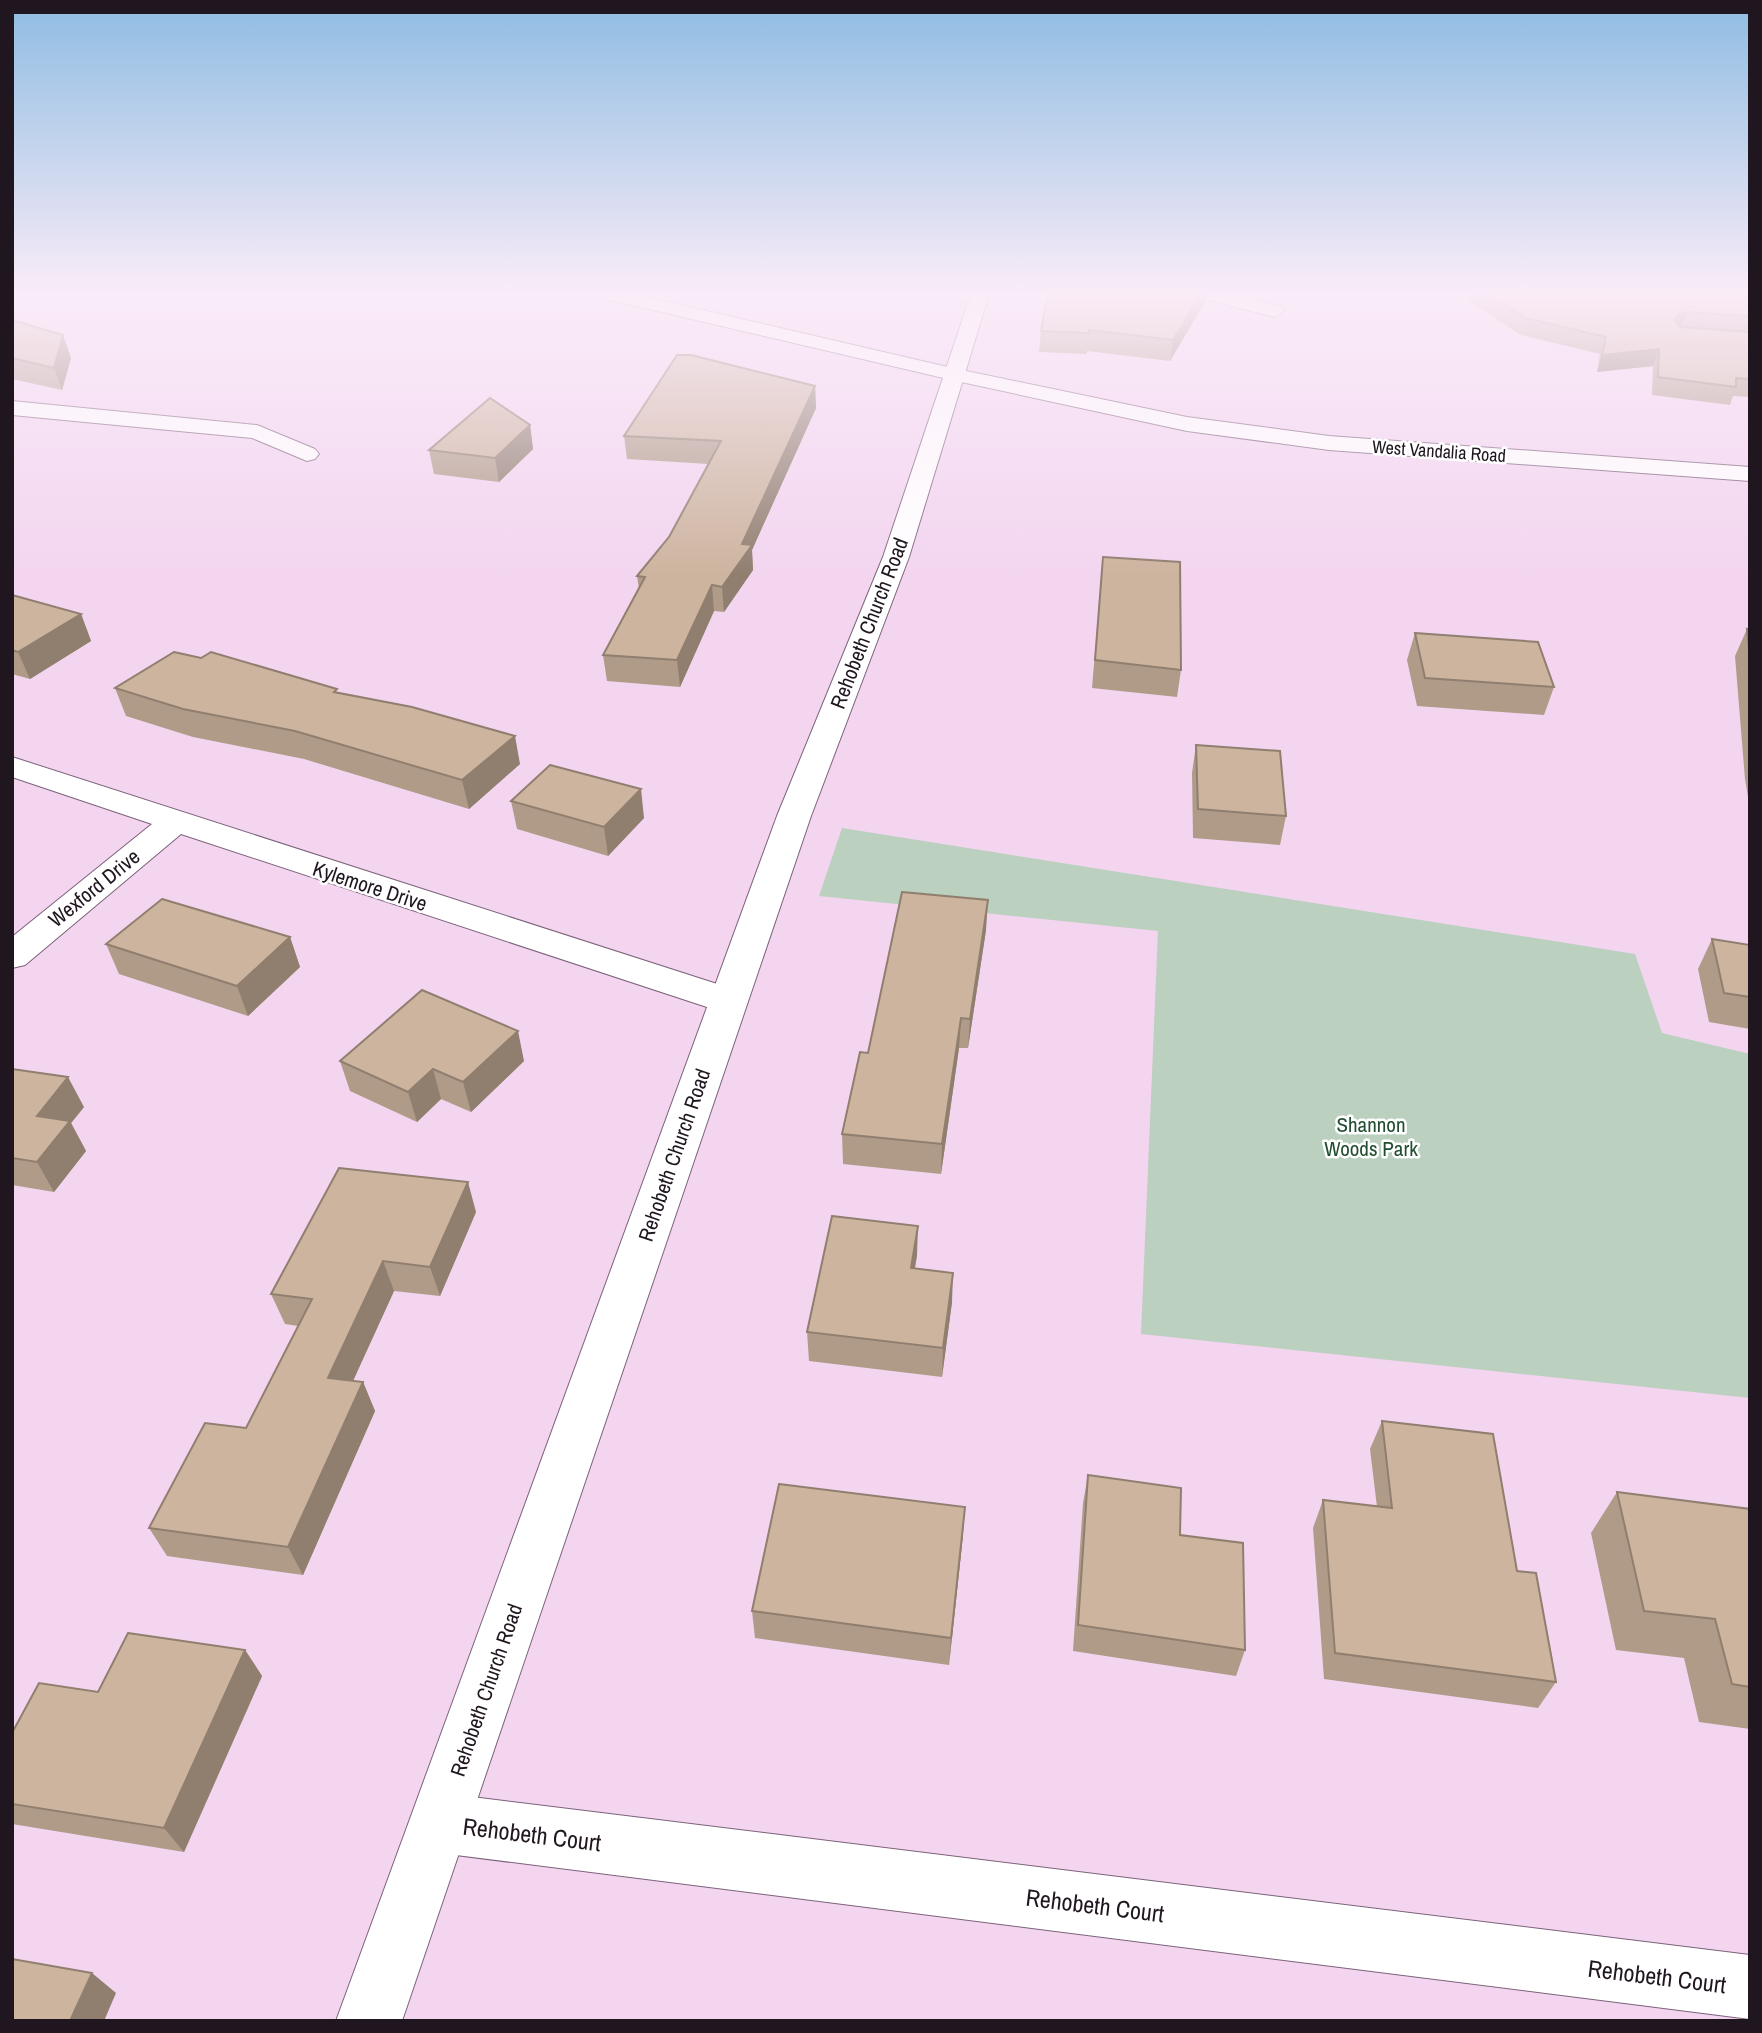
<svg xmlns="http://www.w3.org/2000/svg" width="1762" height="2033" font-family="'Archivo Narrow',sans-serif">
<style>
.green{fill:#bbd0bf}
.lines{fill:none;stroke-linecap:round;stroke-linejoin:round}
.minor-casing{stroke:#7c627a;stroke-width:2}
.tertiary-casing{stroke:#7c627a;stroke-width:2}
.secondary-casing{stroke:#7c627a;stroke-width:2}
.minor{fill:#fff;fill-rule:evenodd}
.tertiary{fill:#fff;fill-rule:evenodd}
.secondary{fill:#fff;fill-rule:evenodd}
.wall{fill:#b09b89}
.shaded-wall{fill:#907e6f}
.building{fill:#cdb49f;stroke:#907e6f;stroke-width:2}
.labels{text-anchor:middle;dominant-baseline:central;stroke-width:5;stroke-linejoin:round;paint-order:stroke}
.far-street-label{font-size:18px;fill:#20161f;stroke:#fff}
.street-label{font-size:21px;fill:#20161f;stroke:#fff}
.park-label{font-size:21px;fill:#224d2f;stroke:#fff}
.near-street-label{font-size:24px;fill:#20161f;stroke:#fff}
</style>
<rect width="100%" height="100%" fill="#f3d5f0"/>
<path class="green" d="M842,828L1635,954L1662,1033L1750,1054V1398L1141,1334L1158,931L819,896Z"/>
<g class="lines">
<g class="minor-casing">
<g id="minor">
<path d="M1159,291H1219L1281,307L1284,311L1274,317L1209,300L1168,297Z"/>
<path d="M12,401L257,425L315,449L319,454L315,459L307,461L252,438L12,415Z"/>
<path d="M12,757L742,992L748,1001L742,1010L729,1014L716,1010L181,834L25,965L12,968V937L152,824L12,777Z"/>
<path d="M440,1793L1750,1955V2019L440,1853L419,1844L410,1823L419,1802Z"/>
</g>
</g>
<g class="tertiary-casing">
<path id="tertiary" d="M972,291H990L909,557L811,816L402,2021H336L777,816L883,557Z"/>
</g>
<g class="secondary-casing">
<path id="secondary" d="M589,291H621L952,368L1187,417L1329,436L1750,467V481L1329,450L1187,431L952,380L598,297Z"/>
</g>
<use href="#minor" class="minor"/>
<use href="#tertiary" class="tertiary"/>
<use href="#secondary" class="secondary"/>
</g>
<g class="wall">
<path d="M1203,291H1207L1205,302L1170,361L1087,351V354L1039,352L1041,331Z"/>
<path d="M1470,291H1750V397L1733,396L1730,405L1652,395L1653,366L1597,372L1600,354L1521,335L1468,301Z"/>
<path d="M12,320L63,335L71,358L62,390L12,379Z"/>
<path d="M815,386L816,408L752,550L753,570L724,612L714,611L680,687L607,681L603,655L639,589L637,576L669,537L709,464L627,459L624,436Z"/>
<path d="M530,425L533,449L499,482L434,474L429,450Z"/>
<path d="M1103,557L1181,670L1177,697L1092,688Z"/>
<path d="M12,595L81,614L91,641L30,679L12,674Z"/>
<path d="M1747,629L1750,630V809L1745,779L1735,656Z"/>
<path d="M1415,633L1554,687L1544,715L1417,706L1407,660Z"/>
<path d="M115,688L338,692L520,764L469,809L304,759L193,737L126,716Z"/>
<path d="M1196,745L1286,816L1280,845L1193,838L1192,773Z"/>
<path d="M511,801L644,818L608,856L517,829Z"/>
<path d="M986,930L968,1048H959L941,1174L843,1164L842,1134L868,1053Z"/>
<path d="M290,937L300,967L248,1016L119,974L106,944Z"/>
<path d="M1712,939L1750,945V1029L1709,1022L1698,969Z"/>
<path d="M340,1061H524L471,1112L441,1099L417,1122L350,1091Z"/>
<path d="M12,1069L84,1107L71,1123L86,1151L54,1192L12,1185Z"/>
<path d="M476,1212L440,1296L394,1291L353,1381L363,1382L375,1411L303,1575L167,1556L149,1528L246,1428L298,1326L285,1324L271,1294Z"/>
<path d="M917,1255L915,1268L952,1302L942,1377L809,1361L807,1332Z"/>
<path d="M1382,1421L1556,1682L1538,1708L1324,1679L1313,1528L1323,1500L1377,1507L1370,1449Z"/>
<path d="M1088,1475L1245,1650L1236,1676L1073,1651L1083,1503Z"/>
<path d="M1617,1492L1750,1509V1729L1699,1722L1684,1658L1616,1650L1591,1533Z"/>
<path d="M963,1535L949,1665L755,1638L752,1611Z"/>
<path d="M245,1650L262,1676L184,1852L12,1824V1733L98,1692Z"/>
</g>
<g class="shaded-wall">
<path d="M1203,291H1207L1205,302L1170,361L1173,340Z"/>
<path d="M1687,312L1681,328L1674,320L1679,314Z"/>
<path d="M63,335L71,358L62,390L54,368Z"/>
<path d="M1659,349L1653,366L1597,372L1602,355Z"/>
<path d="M815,386L816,408L752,550L753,570L724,612L722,587Z"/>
<path d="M530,425L533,449L499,482L495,458Z"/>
<path d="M712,585L714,611L680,687L677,660Z"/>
<path d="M81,614L91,641L30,679L18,652Z"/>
<path d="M515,736L520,764L469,809L462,780Z"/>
<path d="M641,789L644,818L608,856L604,827Z"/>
<path d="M988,900L986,930L968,1048L970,1019Z"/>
<path d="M290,937L300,967L248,1016L237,986Z"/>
<path d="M961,1018L959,1048L941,1174L942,1144Z"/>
<path d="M518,1031L524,1061L471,1112L463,1082Z"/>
<path d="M433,1069L441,1099L417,1122L408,1092Z"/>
<path d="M68,1077L84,1107L71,1123L86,1151L54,1192L37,1162V1116Z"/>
<path d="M468,1182L476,1212L440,1296L430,1267Z"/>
<path d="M918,1226L917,1255L910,1297L911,1268Z"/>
<path d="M383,1261L394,1291L341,1407L328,1378Z"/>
<path d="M953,1273L952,1302L942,1377L943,1348Z"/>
<path d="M363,1382L375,1411L303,1575L288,1547Z"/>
<path d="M965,1507L963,1535L949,1665L951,1638Z"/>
<path d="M245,1650L262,1676L184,1852L164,1828Z"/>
<path d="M92,1973L116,1993L104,2021H70Z"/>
</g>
<g class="building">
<path d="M1048,291H1203L1173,340L1089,330V333L1041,331Z"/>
<path d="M1482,291H1750V316L1687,312L1679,314L1674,320L1680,327L1750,332V379L1736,378V387L1658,377L1659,349L1602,355L1606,337L1526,318Z"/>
<path d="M12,320L63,335L54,368L12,358Z"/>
<path d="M677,355H691L815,386L742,544L752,545L722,587L712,585L677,660L603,655L645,577L637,576L669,537L721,441L624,436Z"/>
<path d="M490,398L530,425L495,458L429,450Z"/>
<path d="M1103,557L1180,562L1181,670L1095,660Z"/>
<path d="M12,595L81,614L18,652L12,650Z"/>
<path d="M1747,629L1750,630V659Z"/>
<path d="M1415,633L1538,642L1554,687L1425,678Z"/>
<path d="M174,652L201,658L211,652L337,689L334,692L412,707L515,736L462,780L295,731L183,709L115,688Z"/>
<path d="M1196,745L1280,751L1286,816L1198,809Z"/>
<path d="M550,765L641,789L604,827L511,801Z"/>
<path d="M902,892L988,900L970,1019L961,1018L942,1144L842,1134L860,1052L868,1053Z"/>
<path d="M162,899L290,937L237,986L106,944Z"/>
<path d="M1712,939L1750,945V997L1724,993Z"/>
<path d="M422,990L518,1031L463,1082L433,1069L408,1092L340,1061Z"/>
<path d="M12,1069L68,1077L37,1116L70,1121L37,1162L12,1158Z"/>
<path d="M339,1168L468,1182L430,1267L383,1261L328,1378L363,1382L288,1547L149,1528L205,1423L246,1428L312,1299L271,1294Z"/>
<path d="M832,1216L918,1226L911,1268L953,1273L943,1348L807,1332Z"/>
<path d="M1382,1421L1493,1434L1517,1571L1536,1573L1556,1682L1335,1653L1323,1500L1392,1508Z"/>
<path d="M1088,1475L1181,1488L1180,1535L1243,1543L1245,1650L1078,1625Z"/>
<path d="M779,1484L965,1507L951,1638L752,1611Z"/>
<path d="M1617,1492L1750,1509V1687L1732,1684L1715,1619L1644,1611Z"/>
<path d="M128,1633L245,1650L164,1828L12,1804V1733L39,1683L98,1692Z"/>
<path d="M12,1959L92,1973L70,2021H12Z"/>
</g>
<linearGradient id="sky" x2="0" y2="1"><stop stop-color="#8ebce2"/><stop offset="0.51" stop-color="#faecf8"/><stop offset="1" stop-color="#faecf8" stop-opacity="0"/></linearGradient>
<rect width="1762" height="575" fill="url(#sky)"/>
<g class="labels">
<g class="far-street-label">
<text transform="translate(1439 451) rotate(4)">West Vandalia Road</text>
</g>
<g class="street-label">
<text transform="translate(869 623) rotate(-69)">Rehobeth Church Road</text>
<text transform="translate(370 886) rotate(18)">Kylemore Drive</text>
<text transform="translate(94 888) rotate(-39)">Wexford Drive</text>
<text transform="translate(674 1155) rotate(-71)">Rehobeth Church Road</text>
<text transform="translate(486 1690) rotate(-71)">Rehobeth Church Road</text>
</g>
<g class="park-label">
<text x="1371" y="1124">Shannon<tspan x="1371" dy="24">Woods Park</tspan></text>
</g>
<g class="near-street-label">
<text transform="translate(532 1834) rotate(7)">Rehobeth Court</text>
<text transform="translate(1095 1905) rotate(7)">Rehobeth Court</text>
<text transform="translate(1657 1976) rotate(7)">Rehobeth Court</text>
</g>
</g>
<rect width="1762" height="2033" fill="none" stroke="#20161f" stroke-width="28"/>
</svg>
